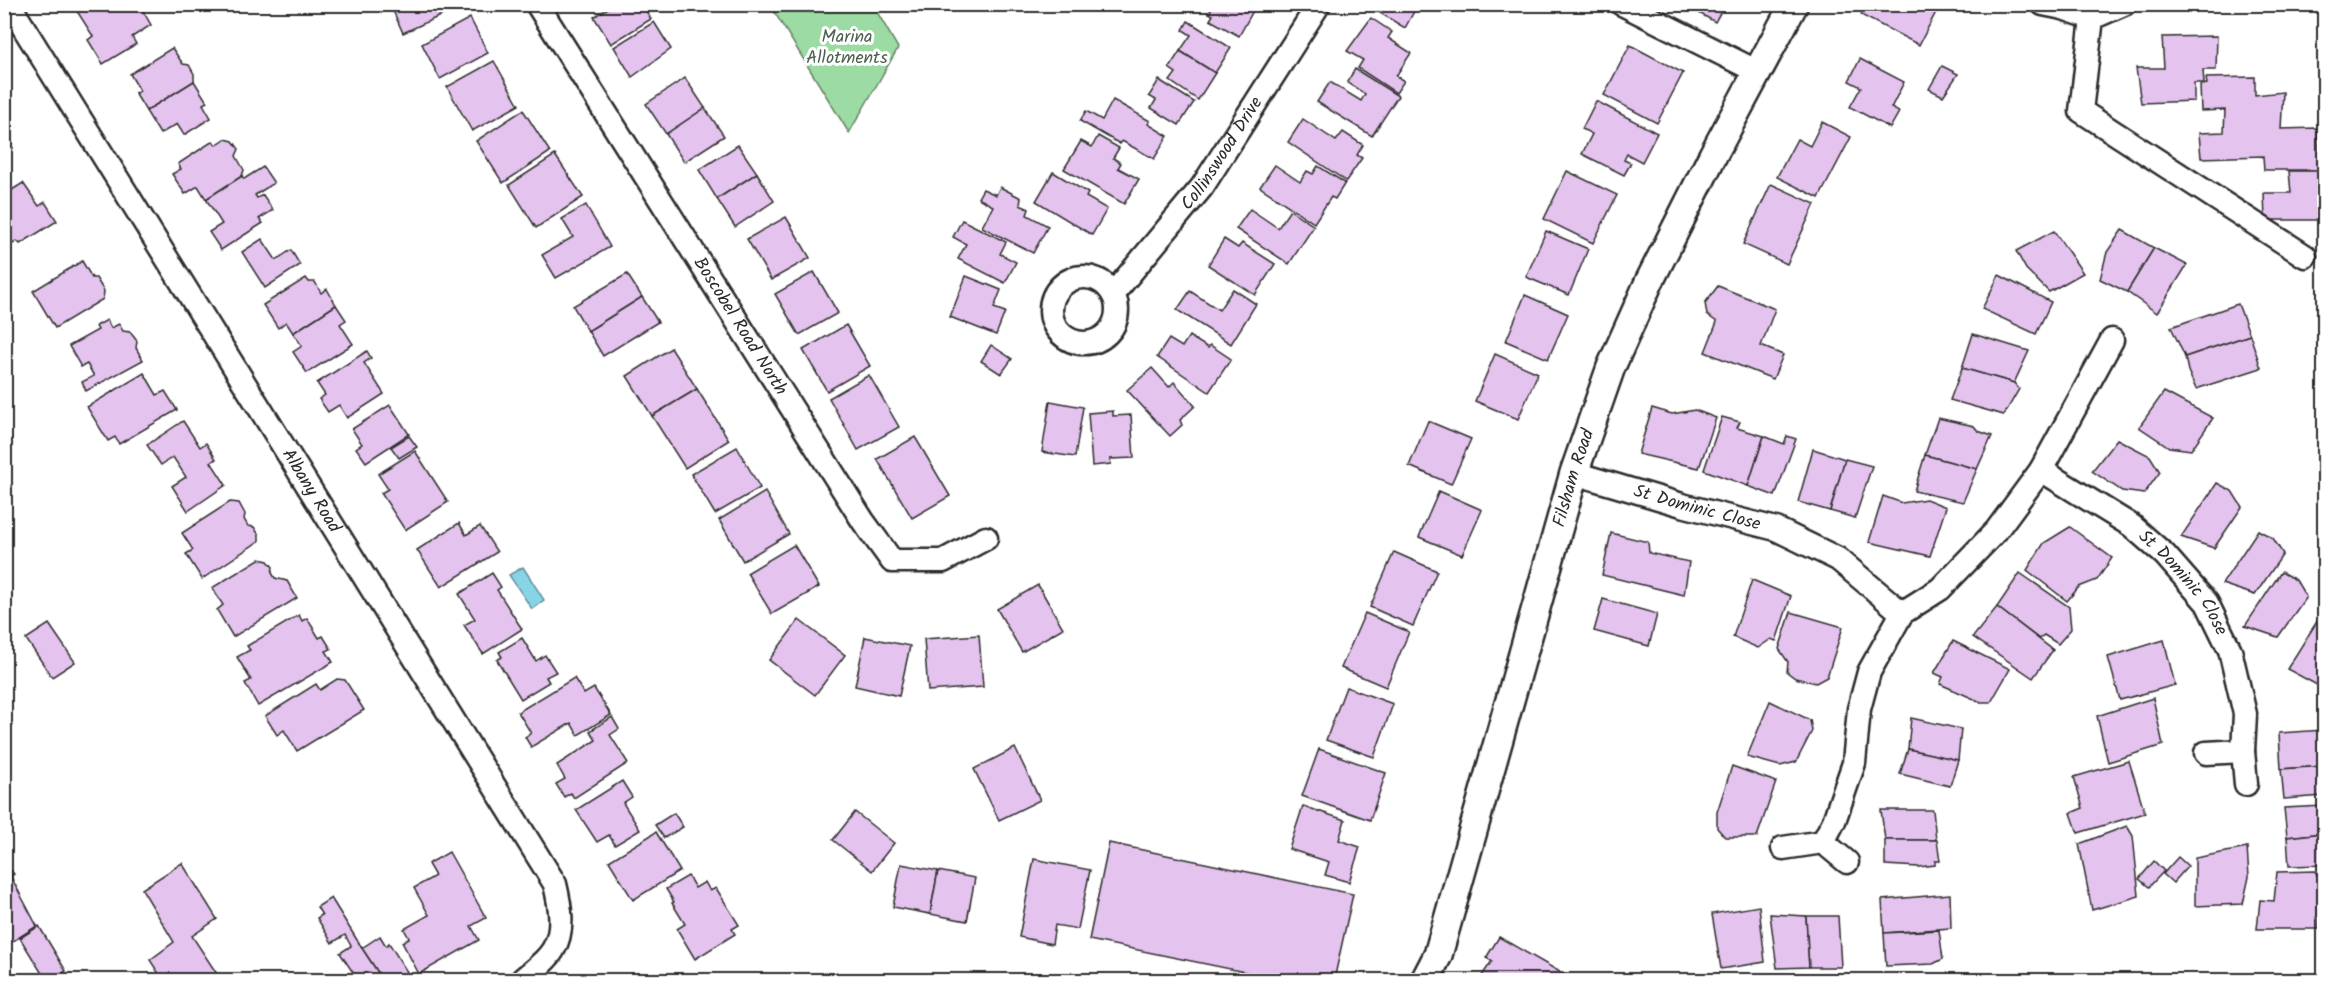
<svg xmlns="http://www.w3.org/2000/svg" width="2329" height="985" font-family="Kalam,sans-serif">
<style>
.green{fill:#9cdba3;stroke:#648367;stroke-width:1.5}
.water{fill:#88d4e7;stroke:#63909c;stroke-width:1.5}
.building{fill:#e5c3ef;stroke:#2b2b2b;stroke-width:1.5}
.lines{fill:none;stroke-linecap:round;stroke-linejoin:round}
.minor-casing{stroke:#2b2b2b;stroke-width:27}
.tertiary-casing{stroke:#2b2b2b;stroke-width:32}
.minor{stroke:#fff;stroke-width:22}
.tertiary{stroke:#fff;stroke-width:27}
.labels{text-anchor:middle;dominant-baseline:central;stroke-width:6;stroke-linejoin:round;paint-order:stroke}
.park-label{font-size:18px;fill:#4d604f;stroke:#fff}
.street-label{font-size:18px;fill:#2b2b2b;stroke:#fff}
</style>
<rect width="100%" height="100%" fill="#fff"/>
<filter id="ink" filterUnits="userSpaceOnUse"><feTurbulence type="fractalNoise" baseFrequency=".0167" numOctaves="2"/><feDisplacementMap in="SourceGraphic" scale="12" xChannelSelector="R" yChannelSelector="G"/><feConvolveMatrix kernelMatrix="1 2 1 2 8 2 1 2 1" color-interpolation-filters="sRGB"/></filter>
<g filter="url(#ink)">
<path class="green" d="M770,5H873L898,48L849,133Z"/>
<path class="water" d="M523,567L544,600L532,609L509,575Z"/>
<g class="building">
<path d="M82,4H139L151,25L132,37L136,44L103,64L88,40L93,36L75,8Z"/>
<path d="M390,4H451L453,10L403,33Z"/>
<path d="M614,4H642L651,19L611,44L594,17Z"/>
<path d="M1214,4H1246L1254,9L1239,36L1210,20L1213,15L1209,13Z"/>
<path d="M1378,4H1418L1405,28L1375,10Z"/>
<path d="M1683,4H1725L1715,22Z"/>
<path d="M1866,4H1933L1930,9L1936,12L1919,45L1861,15Z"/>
<path d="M470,18L488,53L440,79L422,44Z"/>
<path d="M1371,18L1392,32L1388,38L1411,53L1396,76L1404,81L1396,93L1358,68L1363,60L1347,51Z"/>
<path d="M1188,21L1231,48L1215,73L1180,51L1191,35L1183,30Z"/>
<path d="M654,22L671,49L632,77L614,47Z"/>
<path d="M2217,36L2216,70H2203L2204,83H2194V101L2141,103L2136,68H2164L2162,37Z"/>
<path d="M1630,45L1683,73L1657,123L1604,95Z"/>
<path d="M172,48L183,64L189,65L194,74V81L146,111L135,93L140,91L130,74Z"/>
<path d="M1180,51L1215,73L1198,100L1170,81L1176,73L1169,68Z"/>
<path d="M1860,59L1904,82L1891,108L1899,112L1890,128L1850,107L1861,87L1849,81Z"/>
<path d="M494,61L519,105L472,131L447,87Z"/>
<path d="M1942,66L1958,74L1943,96L1929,89Z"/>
<path d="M1355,69L1398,96L1372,136L1317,102L1330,82L1361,101L1365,94L1347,82Z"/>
<path d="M2255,77V95L2283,92L2281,129L2317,128L2320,170H2264L2263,156L2201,158L2199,133L2224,132L2225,110L2201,111L2200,85L2207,84L2206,78Z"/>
<path d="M685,78L705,108L666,134L646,104Z"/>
<path d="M1159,80L1194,102L1179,125L1151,108L1156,100L1149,96Z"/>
<path d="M194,81L207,102L203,104L211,118L184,135L177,124L160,134L146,111Z"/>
<path d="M1113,100L1150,121L1148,124L1168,136L1154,159L1122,141L1120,144L1080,121L1086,111L1102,120Z"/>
<path d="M1596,101L1657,133L1642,162L1627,154L1624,160L1631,163L1624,175L1582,154L1592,134L1582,129Z"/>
<path d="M705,108L724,136L684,162L666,134Z"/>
<path d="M523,110L550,152L503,183L476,141Z"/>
<path d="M1303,119L1336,141L1343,132L1363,145L1357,155L1362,158L1346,181L1288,142Z"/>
<path d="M1822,122L1851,137L1819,198L1777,177L1797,139L1810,146Z"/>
<path d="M4,135L13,148L4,153Z"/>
<path d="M1098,136L1119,148L1113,158L1121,163L1118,168L1139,179L1124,204L1064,169L1081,141L1092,147Z"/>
<path d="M225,139L233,141L239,149L236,156L244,170L242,176L206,199L198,186L185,194L172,174L181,169L178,164L213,141L216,145Z"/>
<path d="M738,145L757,173L717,199L699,170Z"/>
<path d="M555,155L583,197L536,228L509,185Z"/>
<path d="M2321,155H2324V232H2320L2321,220H2265L2264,193H2291L2289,171H2322Z"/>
<path d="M1275,165L1300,182L1307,171L1313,174L1318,166L1345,183L1335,199L1331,197L1314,223L1260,187Z"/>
<path d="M263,167L274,183L255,195L257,198L263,195L273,210L259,219L263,223L221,250L209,232L222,224L206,199L242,176L244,179Z"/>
<path d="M1567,171L1617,195L1593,243L1544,219Z"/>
<path d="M1053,172L1088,193L1086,197L1107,209L1092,235L1036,201Z"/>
<path d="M757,173L774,201L735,227L717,199Z"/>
<path d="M23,183L39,206L45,202L57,221L20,244L17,241L13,244L4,230V195Z"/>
<path d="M1771,184L1815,204L1787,264L1743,244Z"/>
<path d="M1000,187L1021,198L1020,205L1029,209L1027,215L1048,226L1033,253L982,227L993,206L978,198L983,189L996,195Z"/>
<path d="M586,205L610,247L556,278L542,255L573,237L562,219Z"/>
<path d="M1250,209L1278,228L1290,210L1314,226L1289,264L1236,229Z"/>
<path d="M786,217L810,258L771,280L747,239Z"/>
<path d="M962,220L1006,242L1000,254L1016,262L1005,283L958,259L966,244L953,237Z"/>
<path d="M2122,230L2154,248L2127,292L2100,279L2107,252Z"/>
<path d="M1546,231L1588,249L1569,295L1526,277Z"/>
<path d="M2054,231L2083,273L2049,292L2026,269L2016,251Z"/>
<path d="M262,239L276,260L291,250L300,265L265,288L242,252Z"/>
<path d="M1224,239L1238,248L1242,243L1275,264L1255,295L1208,265Z"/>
<path d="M2154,248L2187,265L2157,313L2127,292Z"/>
<path d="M82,261L92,278H96L104,291L103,299L55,328L33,291Z"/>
<path d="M814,272L838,313L799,335L775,294Z"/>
<path d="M627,274L642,297L588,331L573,306Z"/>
<path d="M1999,275L2051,302L2036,334L1982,309Z"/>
<path d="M966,276L1001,290L994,308L1005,312L996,335L950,317Z"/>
<path d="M306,278L309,282H315L321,293L327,289L336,305L293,333L286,322L278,328L263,305Z"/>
<path d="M1718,286L1775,309L1761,346L1783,355L1773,379L1705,352L1717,322L1707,315L1705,303Z"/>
<path d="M1233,289L1256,304L1231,344L1177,310L1190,291L1219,310Z"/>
<path d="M1525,295L1568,314L1548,359L1506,341Z"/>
<path d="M642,297L658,322L603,356L588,331Z"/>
<path d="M2238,304L2250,335L2185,357L2171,327Z"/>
<path d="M336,305L346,320L340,324L353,344L307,373L293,352L302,346L293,333Z"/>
<path d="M107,320L111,328L119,324L123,331L130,332L137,341L136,348L143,360L86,391L82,382L94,376L87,364L81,367L69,346L98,330L96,326Z"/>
<path d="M846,325L870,366L827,391L803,350Z"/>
<path d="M1973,334L2029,351L2014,383L1962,368Z"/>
<path d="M2250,335L2261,368L2196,389L2188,371L2185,357Z"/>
<path d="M1189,336L1208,348L1210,345L1231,359L1209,392L1157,357L1169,339L1182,347Z"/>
<path d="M991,345L1012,359L1001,374L981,361Z"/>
<path d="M671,348L697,389L652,416L627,376Z"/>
<path d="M367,351L371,358L364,363L384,394L347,418L339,405L328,412L319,399L325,395L317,383Z"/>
<path d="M1495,354L1538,373L1518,419L1475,401Z"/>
<path d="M1152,368L1169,387L1174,382L1195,406L1180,420L1182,425L1170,436L1127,390Z"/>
<path d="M1962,368L2014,383L2019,389L2004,415L1950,400Z"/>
<path d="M144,373L157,395L165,391L177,410L119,444L115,437L108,441L87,407Z"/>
<path d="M869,375L899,427L858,450L829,398Z"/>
<path d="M697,389L729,440L685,468L652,416Z"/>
<path d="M2164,392L2213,418L2191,450L2169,447L2139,427Z"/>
<path d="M1050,401L1083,407L1075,457L1042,452Z"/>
<path d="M390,405L409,434L366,462L356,448L362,444L352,429Z"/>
<path d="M1652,408L1672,414L1695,410L1716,418L1699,468L1638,454Z"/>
<path d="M1113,411V416L1131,415L1134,458L1110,459L1111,464L1092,466L1088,413Z"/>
<path d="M1722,417L1740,422L1737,428L1764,436L1748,486L1704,470Z"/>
<path d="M1938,418L1974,426L1978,431L1992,436L1977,469L1925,455Z"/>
<path d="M183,421L200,447L206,443L216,459L211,462L226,485L188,511L172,486L186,477L173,457L161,465L147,445Z"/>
<path d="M1428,421L1471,439L1451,484L1409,466Z"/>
<path d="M409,436L417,447L399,458L391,447Z"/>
<path d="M1764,436L1784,444L1787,436L1796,439L1775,496L1748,486Z"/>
<path d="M915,437L950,496L912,518L877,459Z"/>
<path d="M2117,439L2150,456L2160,472L2144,494L2122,491L2092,471Z"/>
<path d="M737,447L760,488L715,514L691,474Z"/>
<path d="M1813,449L1845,459L1830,511L1798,502Z"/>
<path d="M415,451L448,502L405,530L381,493L388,489L378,474Z"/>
<path d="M1925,455L1977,469L1963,502L1914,491Z"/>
<path d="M1845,459L1872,466L1855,518L1830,511Z"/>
<path d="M2217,483L2232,491L2242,507L2214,548L2181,537Z"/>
<path d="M1439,491L1482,510L1462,555L1419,537Z"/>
<path d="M765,492L789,534L743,561L719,520Z"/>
<path d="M1883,496L1902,503L1926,499L1946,507L1930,556L1869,542Z"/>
<path d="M230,502L239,503L245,514L244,519L248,526L254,527L259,535V541L202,579L186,554L193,550L182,533Z"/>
<path d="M459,523L466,535L480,526L497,552L441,587L417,550Z"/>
<path d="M2070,527L2112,558L2097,580L2079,587L2067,601L2027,570L2044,543Z"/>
<path d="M2258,530L2273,538L2283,554L2255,595L2222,584Z"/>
<path d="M1611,533L1648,542L1649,553L1689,562L1684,595L1602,575Z"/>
<path d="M794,545L819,587L772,614L747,573Z"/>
<path d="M1394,552L1437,571L1413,626L1370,607Z"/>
<path d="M259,559L268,561L273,567L272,573L275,578L287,581L297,598L233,637L217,610L223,605L212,588Z"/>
<path d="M2281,572L2296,580L2306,597L2278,637L2245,626Z"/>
<path d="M492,573L501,587L497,590L522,629L483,654L464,625L475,619L459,594Z"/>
<path d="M2020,573L2069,607L2071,629L2058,644L2044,635L2039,639L1997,607Z"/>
<path d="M1750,579L1791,596L1776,641L1771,639L1758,648L1733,637L1752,580Z"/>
<path d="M1038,585L1063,628L1022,652L997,609Z"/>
<path d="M1603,599L1657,614L1649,646L1594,631Z"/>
<path d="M1997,607L2053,650L2033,678L1973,637Z"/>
<path d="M1791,612L1843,627L1827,677L1816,683L1795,678L1787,672L1788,662L1779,649Z"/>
<path d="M1365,613L1409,632L1386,687L1341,668Z"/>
<path d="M299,615L302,621L307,618L319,638L323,636L331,649L326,651L333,662L258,706L245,683L251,680L237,657L250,650L247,646Z"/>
<path d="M2321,615L2324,617V676L2317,685L2287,669Z"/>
<path d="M799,620L845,655L815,695L769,660Z"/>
<path d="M49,624L75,662L52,677L26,639Z"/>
<path d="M979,635L983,687L928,691L924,639Z"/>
<path d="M865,637L910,646L899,696L855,686Z"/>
<path d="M522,638L536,661L545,655L556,672L546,677L549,682L521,699L497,660L502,657L499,652Z"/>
<path d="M2164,640L2175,685L2120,700L2108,657Z"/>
<path d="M1953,641L2010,669L1991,702H1981L1940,684L1943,677L1934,673Z"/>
<path d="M574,678L584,694L594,688L611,715L578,735L571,723L531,747L525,737L531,733L518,712Z"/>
<path d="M337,679L345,680L364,710L297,751L284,730L277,735L265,716L316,684L320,690Z"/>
<path d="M1346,687L1393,704L1374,757L1326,740Z"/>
<path d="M2153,698L2163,745L2108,762L2097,716Z"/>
<path d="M1770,701L1810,720L1812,731L1796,762L1780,766L1747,757Z"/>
<path d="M612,717L619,729L610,735L628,763L574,798L571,793L564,797L556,784L565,779L557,765L596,740L590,731Z"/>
<path d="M1911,718L1961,729L1958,760L1908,749Z"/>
<path d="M2324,730V766L2281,769L2279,733Z"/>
<path d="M1015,748L1040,800L999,820L974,769Z"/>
<path d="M1319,749L1386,773L1370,820L1302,796Z"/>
<path d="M1908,749L1958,760L1950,786L1900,774Z"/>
<path d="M2129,761L2145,813L2078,833L2071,813L2083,808L2074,777Z"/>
<path d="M1732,766L1776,782L1757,837H1725L1717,828V812Z"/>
<path d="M2324,766V796L2284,799L2281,769Z"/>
<path d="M622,781L632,797L623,803L640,830L615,845L609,835L597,842L576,810Z"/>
<path d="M1303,806L1345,820L1339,840L1360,847L1349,882L1325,875L1329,862L1289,849Z"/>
<path d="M2324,806V833L2287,837L2284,808Z"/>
<path d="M1881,810H1933L1936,840H1885Z"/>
<path d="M855,812L894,843L872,871L833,840Z"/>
<path d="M674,813L683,827L664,838L655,825Z"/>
<path d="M2127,826L2133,836L2139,896L2092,910L2079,844Z"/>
<path d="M656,832L680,871L633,900L609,861Z"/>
<path d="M2324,833V865L2289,866L2287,837Z"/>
<path d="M1885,840H1937L1940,861H1935V865L1919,867L1885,865Z"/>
<path d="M1109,843L1353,894L1334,980H1284L1089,940Z"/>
<path d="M2247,848L2249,877L2243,904L2195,906V858Z"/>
<path d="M449,852L486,918L471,926L479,940L419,974L402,942L409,938L404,929L429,915L414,888L435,876L428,864Z"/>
<path d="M2178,857L2188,866L2173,883L2163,874Z"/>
<path d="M1034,859L1090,870L1078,929L1055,925L1052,944L1019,937Z"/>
<path d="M2154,861L2164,871L2149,887L2139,879Z"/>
<path d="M4,863L14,874L4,880Z"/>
<path d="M182,863L217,919L192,936L221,980H163L150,960L174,942L142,889Z"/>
<path d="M901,864L938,871L930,914L893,907Z"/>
<path d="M938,871L975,878L967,921L930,914Z"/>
<path d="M2315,871L2320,881L2319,929H2257L2260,900L2274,901L2277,872Z"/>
<path d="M688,876L695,888L705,882L710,891L716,888L739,925L732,929L735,934L695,959L677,929L685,924L672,903L674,902L666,889Z"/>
<path d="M11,877L37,926L4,947V881Z"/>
<path d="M1950,894L1951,928L1884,933L1882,900Z"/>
<path d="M331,898L362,948L383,980H358L340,953L351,946L345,935L332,943L317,918L322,915L317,907Z"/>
<path d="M1759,906L1765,962L1721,969L1712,914Z"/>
<path d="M1770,914L1806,916L1809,967L1777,968Z"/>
<path d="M1806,916H1838L1841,967H1809Z"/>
<path d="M39,926L66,971L52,980H46L20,938Z"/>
<path d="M1939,930L1943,959L1933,964L1886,966L1884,933Z"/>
<path d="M380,936L386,946L389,943L412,980H383L362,948Z"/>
<path d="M1499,937L1574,980H1479L1492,961L1486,958Z"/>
</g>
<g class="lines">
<g class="minor-casing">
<g id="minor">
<path id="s1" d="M9,4L555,884C560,905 565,930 553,950C546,962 532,971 522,980"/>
<path id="s2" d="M537,4L863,521L892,561H943L986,538"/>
<path d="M1622,4L1758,72"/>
<path d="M2043,4L2063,8L2092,18L2124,4"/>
<path d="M2092,18L2081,111L2305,256"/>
<circle cx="1084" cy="310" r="33"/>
<path id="s3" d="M1113,294L1202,187L1319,4"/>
<path id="s4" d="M2041,470L2132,526L2165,555L2207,603L2230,650L2245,714L2243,751L2246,784"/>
<path id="s5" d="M1574,473L1682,505L1776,529L1838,559L1902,613"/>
<path d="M2206,753L2243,751"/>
<path d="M1823,842L1847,862"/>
<path d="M1783,848L1823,842L1834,821L1854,763L1859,709L1869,672L1902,613L1940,589L1996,531L2041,470L2112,340"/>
</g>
</g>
<g class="tertiary-casing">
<g id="tertiary">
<path id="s6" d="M1425,980L1438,955L1574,473L1611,367L1649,282L1713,155L1794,4"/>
</g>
</g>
<use href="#minor" class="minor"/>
<use href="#tertiary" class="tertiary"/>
</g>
</g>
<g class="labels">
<g class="park-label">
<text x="847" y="37">Marina<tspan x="847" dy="21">Allotments</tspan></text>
</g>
<g class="street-label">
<text stroke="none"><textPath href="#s3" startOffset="178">Collinswood Drive</textPath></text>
<text stroke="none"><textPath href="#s2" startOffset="381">Boscobel Road North</textPath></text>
<text stroke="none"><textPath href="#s6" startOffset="524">Filsham Road</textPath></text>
<text stroke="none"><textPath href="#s1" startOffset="573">Albany Road</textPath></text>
<text stroke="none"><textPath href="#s5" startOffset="128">St Dominic Close</textPath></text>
<text stroke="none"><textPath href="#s4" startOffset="184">St Dominic Close</textPath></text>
</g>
</g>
<rect width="2329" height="985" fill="none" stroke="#fff" stroke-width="24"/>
<rect x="12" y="12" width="2305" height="961" fill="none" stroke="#2b2b2b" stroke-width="2" filter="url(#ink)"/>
</svg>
